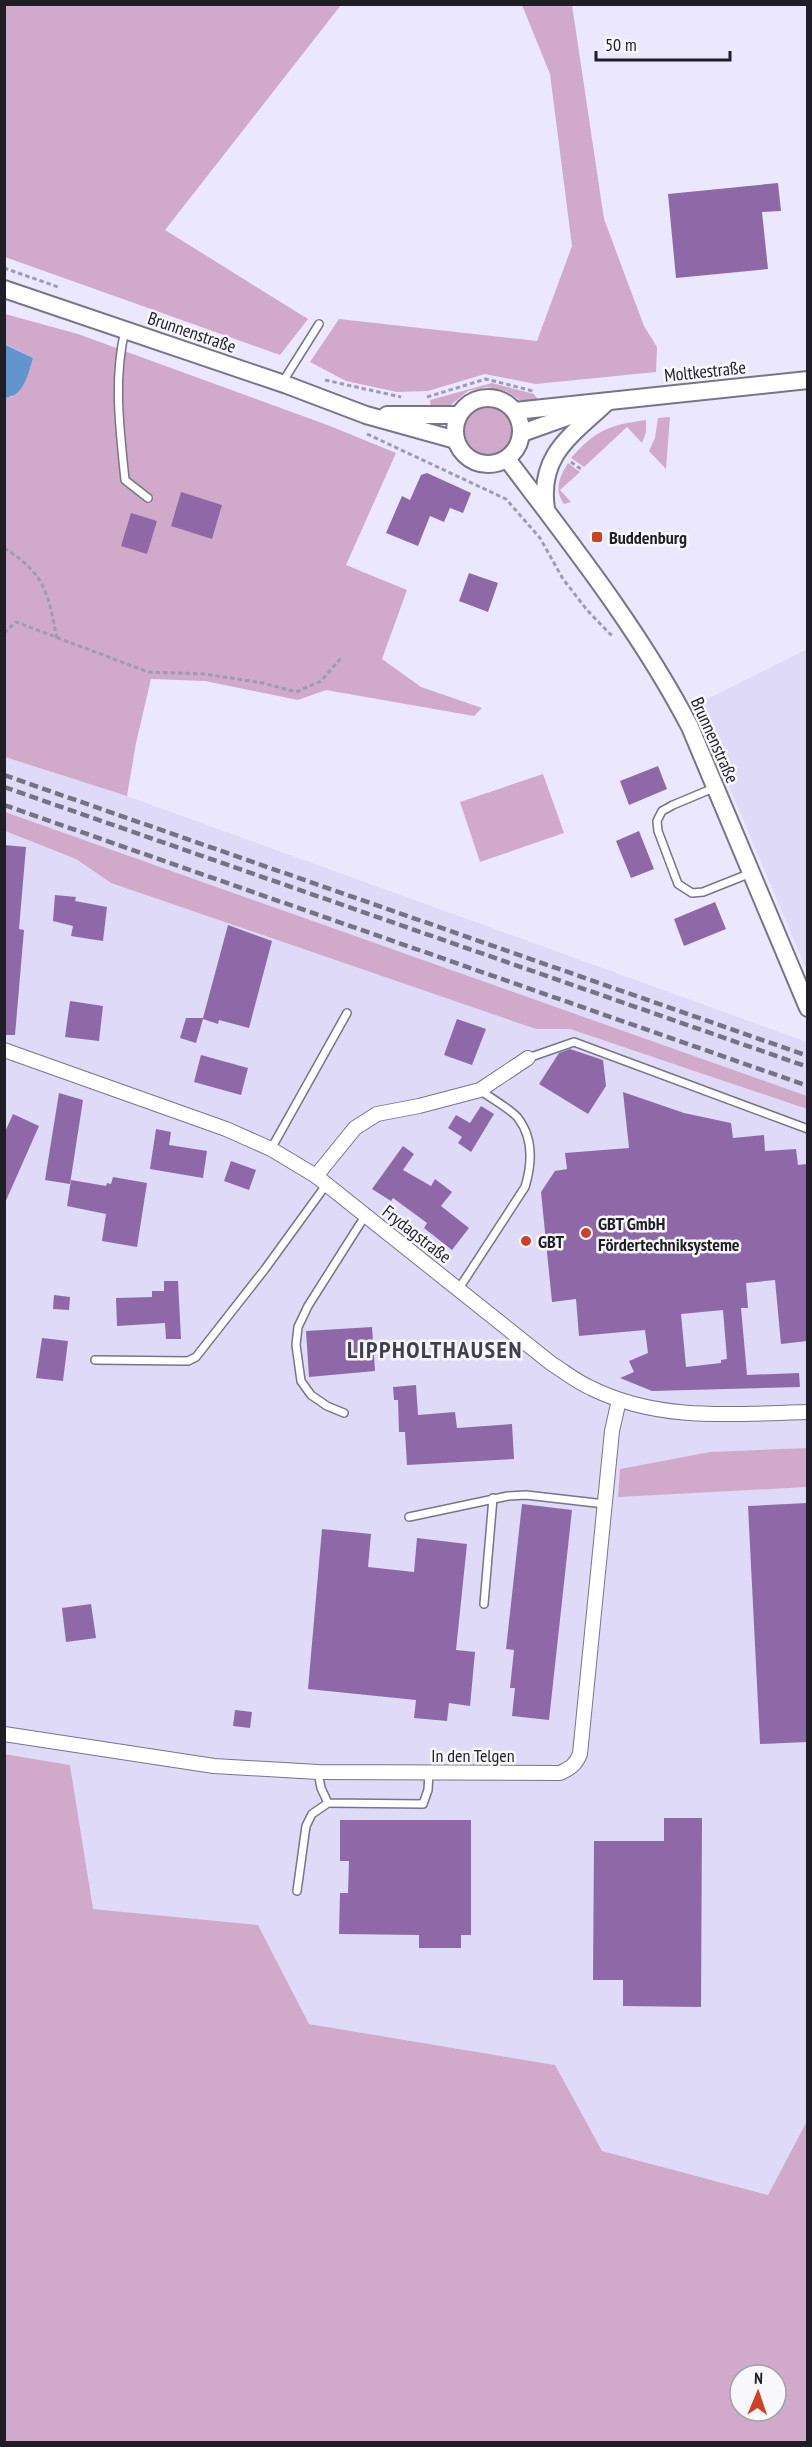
<svg xmlns="http://www.w3.org/2000/svg" width="812" height="2447" font-family="'PT Sans Narrow',sans-serif">
<style>
.built{fill:#dedaf7}
.green{fill:#d1a9ca;fill-rule:evenodd}
.water{fill:#6195ce}
.building{fill:#8f69a7;fill-rule:evenodd}
.lines{fill:none;stroke-linecap:round;stroke-linejoin:round}
.service-casing{stroke:#777587;stroke-width:10}
.minor-casing{stroke:#777587;stroke-width:16}
.tertiary-casing{stroke:#777587;stroke-width:20}
.path{stroke:#9e9cad;stroke-width:3;stroke-dasharray:4.5 3;stroke-linecap:butt}
.service{stroke:#fff;stroke-width:7}
.minor{stroke:#fff;stroke-width:14}
.tertiary{stroke:#fff;stroke-width:16}
.rail{stroke:#757381;stroke-width:4.5;stroke-dasharray:9 4.5;stroke-linecap:butt}
.poi-dot{fill:#cd4227;stroke:#f8f8fc;stroke-width:2}
.labels{text-anchor:middle;dominant-baseline:central;stroke-width:5;stroke-linejoin:round;paint-order:stroke}
.street-label{font-size:18px;fill:#1f1e26;stroke:#f8f8fc}
.poi-label{font-size:18px;font-weight:bold;fill:#1f1e26;stroke:#f8f8fc;text-anchor:start}
.district-label{font-size:24px;font-weight:bold;letter-spacing:1.5px;fill:#413e4f;stroke:#f8f8fc}
</style>
<rect width="100%" height="100%" fill="#ebe8fe"/>
<g class="built">
<path d="M807,649V971L695,705Z"/>
<path d="M5,757L127,796L807,1042V1096L5,812Z"/>
<path d="M4,831L76,859L111,883L536,1029H570L807,1109V1448L710,1452L618,1496L807,1487V2121L768,2195L602,2151L554,2065L309,2024L258,1925L93,1909L70,1765L5,1754Z"/>
</g>
<g class="green">
<path d="M5,4L341,5L165,230L308,319L280,355L5,257Z"/>
<path d="M522,5H572L604,219L644,326L657,347L656,372L536,384L485,374L428,391L397,392L346,381L310,362L339,319L537,341L572,246L550,74Z"/>
<path d="M5,314L78,334L330,426L396,453L346,565L407,590L382,659L421,687L482,708L474,716L326,690L298,700L205,681L151,679L136,743L127,796L5,757V398L12,397L33,358L5,344Z"/>
<path d="M492,383L534,394L539,401H521L506,391L487,387L468,391L447,408L431,410L430,400Z"/>
<circle cx="488" cy="431" r="24"/>
<path d="M670,417L666,469L649,451L655,438L658,418Z"/>
<path d="M646,420V432L642,443L627,427L584,467L571,458C596,430 609,425 646,420Z"/>
<path d="M568,463L580,472L560,490L571,502L564,504C554,489 559,478 568,463Z"/>
<path d="M543,774L564,833L480,862L460,802Z"/>
<path d="M5,812L807,1096V1109L570,1029H536L111,883L76,859L5,831Z"/>
<path d="M807,1448V1487L618,1497L620,1469L710,1452Z"/>
<path d="M4,1754L70,1765L93,1909L258,1925L309,2024L555,2065L602,2151L768,2195L807,2121V2442H5ZM740,2375H776V2411H740Z"/>
</g>
<path class="water" d="M4,344L33,358C28,374 24,396 5,398Z"/>
<g class="building">
<path d="M778,183L781,211L762,212L768,269L676,278L668,194Z"/>
<path d="M427,473L471,493L463,513L450,508L444,522L430,516L418,546L386,533L402,496L410,500L421,475Z"/>
<path d="M181,492L222,505L212,539L171,526Z"/>
<path d="M131,513L157,521L147,554L121,546Z"/>
<path d="M469,573L498,583L488,612L459,601Z"/>
<path d="M658,766L667,789L629,805L620,781Z"/>
<path d="M639,831L654,869L631,878L616,841Z"/>
<path d="M4,845L26,847L19,929L24,930L15,1035H4Z"/>
<path d="M55,895L76,897L75,901L107,907L103,941L71,936L73,926L53,921Z"/>
<path d="M715,902L726,929L684,946L674,919Z"/>
<path d="M228,925L272,941L249,1028L219,1020L218,1024L203,1019L196,1043L180,1038L186,1018H203Z"/>
<path d="M70,1001L103,1006L99,1041L65,1037Z"/>
<path d="M457,1019L486,1029L472,1065L444,1055Z"/>
<path d="M570,1049L603,1060L606,1086L588,1114L539,1084L559,1053Z"/>
<path d="M201,1055L248,1068L241,1095L194,1082Z"/>
<path d="M623,1092L684,1113L731,1123L733,1138L764,1135L765,1151L796,1149L798,1165L807,1164V1341L781,1344L775,1280L746,1283L748,1308H741L747,1375L799,1373L800,1387L652,1391L620,1378L634,1372L629,1361L648,1353L645,1330L579,1336L576,1299L552,1302L541,1192L555,1171L567,1169L565,1153L629,1148ZM723,1310L727,1359L721,1360V1363L686,1367L681,1314Z"/>
<path d="M59,1093L83,1100L70,1184L45,1180Z"/>
<path d="M481,1106L494,1114L471,1152L458,1143L462,1137L448,1128L456,1115L470,1123Z"/>
<path d="M13,1114L39,1126L4,1205V1134Z"/>
<path d="M156,1129L171,1132L169,1145L207,1151L203,1178L150,1169Z"/>
<path d="M403,1146L414,1154L403,1170L431,1186L435,1179L452,1192L441,1206L469,1228L452,1250L424,1228L427,1223L393,1198L391,1201L372,1189Z"/>
<path d="M231,1161L256,1170L249,1190L224,1181Z"/>
<path d="M113,1177L147,1183L137,1247L102,1241L106,1214L67,1206L71,1180L106,1186L107,1183L111,1184Z"/>
<path d="M164,1281H178L181,1339H166L165,1323L117,1326L116,1298L152,1297V1291H164Z"/>
<path d="M54,1295L70,1297L69,1310L53,1309Z"/>
<path d="M372,1327L375,1371L309,1377L306,1331Z"/>
<path d="M42,1338L68,1341L63,1381L36,1378Z"/>
<path d="M416,1385L418,1415L455,1412L457,1428L512,1424L514,1459L407,1465L405,1432H399L398,1400H394L393,1387Z"/>
<path d="M807,1503V1742L760,1744L748,1506Z"/>
<path d="M522,1504L572,1510L549,1720L512,1716L515,1688H510L514,1650L506,1649Z"/>
<path d="M322,1529L371,1534L368,1567L414,1572L417,1538L467,1544L456,1650L475,1652L470,1706L449,1703L447,1721L414,1718L416,1700L308,1689Z"/>
<path d="M91,1604L96,1638L66,1642L62,1608Z"/>
<path d="M235,1710L252,1712L250,1728L233,1726Z"/>
<path d="M664,1818H702L701,2007L623,2006V1980H593L594,1841H664Z"/>
<path d="M340,1820H471V1935H461V1948H419V1935L339,1934L340,1893H348L349,1861H340Z"/>
</g>
<g class="lines">
<g class="service-casing">
<g id="service">
<path d="M125,330C113,380 120,430 125,480L148,498"/>
<path d="M282,383L319,324"/>
<path d="M716,787L673,805L662,811L657,821L658,831L678,884L692,893L703,892L751,873"/>
<path d="M528,1058L574,1042L808,1129"/>
<path d="M271,1149L347,1013"/>
<path d="M458,1290L525,1187C532,1164 534,1139 518,1118C511,1109 490,1098 480,1090"/>
<path d="M95,1360L188,1361L196,1357L265,1269L326,1185"/>
<path d="M344,1413L327,1406L311,1395L301,1381L296,1345L298,1327L308,1306L365,1216"/>
<path d="M409,1517L508,1496L526,1495L605,1504"/>
<path d="M484,1604L493,1498"/>
<path d="M318,1772L321,1788L328,1803L423,1804L428,1790L429,1773"/>
<path d="M297,1891L306,1826L312,1814L328,1803"/>
</g>
</g>
<g class="minor-casing">
<g id="minor">
<path d="M4,1050L226,1129L271,1149L316,1176L552,1364C565,1372 577,1382 591,1388C659,1422 734,1414 808,1412"/>
<path d="M316,1176L355,1128L377,1114L419,1106L480,1090L528,1058"/>
<path d="M4,1734L214,1766L318,1772L560,1773C571,1768 576,1764 580,1754L612,1431L619,1400"/>
</g>
</g>
<g class="tertiary-casing">
<g id="tertiary">
<path d="M4,289L287,385L366,415L456,440"/>
<circle cx="488" cy="431" r="33"/>
<path d="M515,411L808,380"/>
<path d="M387,415H458"/>
<path d="M522,433L584,411"/>
<path d="M507,459C572,545 640,631 690,727L808,1008"/>
<path d="M546,509C538,455 571,436 607,402"/>
</g>
</g>
<g class="path">
<path d="M4,268L58,287"/>
<path d="M325,380L401,397"/>
<path d="M427,397L486,379L533,391"/>
<path d="M367,434L506,499L540,538L563,579L587,610L610,634L615,636"/>
<path d="M571,462L582,470"/>
<path d="M4,548C46,574 48,594 57,639"/>
<path d="M4,633L16,622L148,672L205,674L263,683L296,692L321,681L341,658"/>
</g>
<use href="#service" class="service"/>
<use href="#minor" class="minor"/>
<use href="#tertiary" class="tertiary"/>
<g class="rail">
<path d="M4,775L808,1056"/>
<path d="M4,787L808,1067"/>
<path d="M4,805L808,1086"/>
</g>
</g>
<g class="poi-dot">
<rect x="591" y="531" width="12" height="12" rx="3"/>
<circle cx="586" cy="1233" r="6"/>
<circle cx="526" cy="1241" r="6"/>
</g>
<g class="labels">
<g class="street-label">
<text transform="translate(192 332) rotate(19)">Brunnenstraße</text>
<text transform="translate(705 371) rotate(-6)">Moltkestraße</text>
<text transform="translate(715 740) rotate(66)">Brunnenstraße</text>
<text transform="translate(417 1234) rotate(38)">Frydagstraße</text>
<text x="473" y="1755">In den Telgen</text>
</g>
<g class="poi-label">
<text x="609" y="537">Buddenburg</text>
<text x="598" y="1223">GBT GmbH<tspan x="598" dy="21">Fördertechniksysteme</tspan></text>
<text x="538" y="1241">GBT</text>
</g>
<g class="district-label">
<text x="435" y="1349">LIPPHOLTHAUSEN</text>
</g>
</g>
<rect width="812" height="2447" fill="none" stroke="#1f1e26" stroke-width="12"/>
<g transform="translate(758 2393) rotate(2)"><circle r="28" fill="#f8f8fc" stroke="#a1a1a6" stroke-width="1.5"/>
<path d="M0-4.5L10 22L0 15L-10 22Z" fill="#cd4227"/>
<text y="-9" font-size="16" font-weight="bold" text-anchor="middle" fill="#1f1e26">N</text>
</g>
<path d="M596 51v9h134v-9" fill="none" stroke="#1f1e26" stroke-width="3"/>
<text x="605" y="51" font-size="18" fill="#1f1e26" stroke="#f8f8fc" stroke-width="4.5" paint-order="stroke">50 m</text>
</svg>
